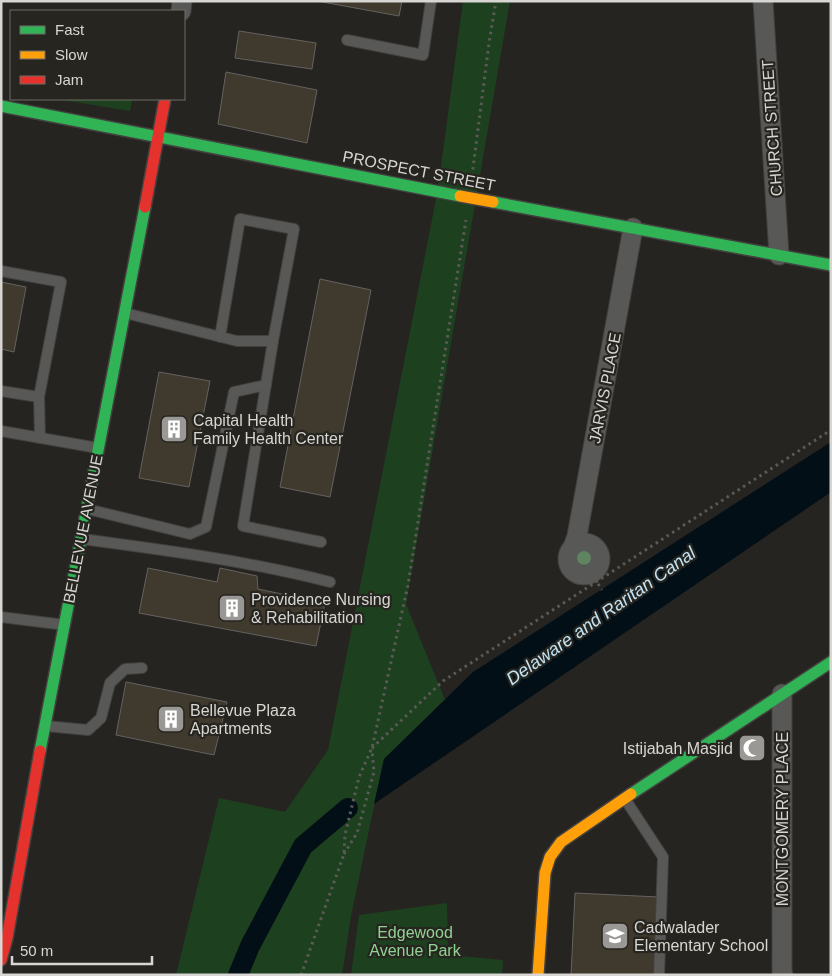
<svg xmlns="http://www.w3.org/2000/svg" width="832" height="976" font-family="Arial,sans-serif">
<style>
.green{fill:#1d411f}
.water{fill:#030f17}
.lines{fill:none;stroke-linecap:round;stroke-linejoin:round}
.canal{stroke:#030f17;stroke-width:20}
.building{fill:#40392d;stroke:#646260}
.lane-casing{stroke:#43413f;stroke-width:12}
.street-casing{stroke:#43413f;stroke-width:21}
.fast-casing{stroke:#43413f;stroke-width:14}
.slow-casing{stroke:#43413f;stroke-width:14}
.jam-casing{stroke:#43413f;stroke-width:14}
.path{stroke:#5b5a57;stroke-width:3;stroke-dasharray:2.5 4;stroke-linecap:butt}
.lane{stroke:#585856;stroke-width:10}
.street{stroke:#585856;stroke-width:19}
.fast{stroke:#30b455;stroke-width:11}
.slow{stroke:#ff9f0a;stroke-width:11}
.jam{stroke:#e5322d;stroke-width:11}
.slow-bridge-casing{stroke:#43413f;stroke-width:14;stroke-linecap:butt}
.slow-bridge{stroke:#ff9f0a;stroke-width:11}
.tree{fill:#60845f}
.labels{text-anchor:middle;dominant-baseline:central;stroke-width:4.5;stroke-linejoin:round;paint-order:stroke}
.street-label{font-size:16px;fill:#d7d6d2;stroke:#272520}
.poi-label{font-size:16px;fill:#d7d6d2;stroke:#272520;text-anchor:start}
.park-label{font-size:16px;fill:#90d292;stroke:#272520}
.water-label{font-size:18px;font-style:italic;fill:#c2e4f7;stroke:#272520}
</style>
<rect width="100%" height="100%" fill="#262421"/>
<g class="green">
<path d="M463,1H510L406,604L445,700L384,759L351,916L342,975H176L219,798L285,812L328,750L438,189Z"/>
<path d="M57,99H132L130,111Z"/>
<path d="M447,903L448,955L503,960L502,975H351L359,915Z"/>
</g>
<path class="water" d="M831,442V492L374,804L384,759L473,672Z"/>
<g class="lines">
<path class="canal" d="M238,975L250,946L303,846L348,808"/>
</g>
<g class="building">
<path d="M317,1H402L399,16Z"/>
<path d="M239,31L316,43L312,69L235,58Z"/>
<path d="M226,72L317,90L307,143L218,124Z"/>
<path d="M320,279L371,290L330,497L280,487Z"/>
<path d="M1,282L26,287L14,352L1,349Z"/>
<path d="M159,372L210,381L189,487L139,478Z"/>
<path d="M148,568L217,582L220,568L257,576L258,589L325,603L316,646L139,613Z"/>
<path d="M126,682L227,702L214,755L116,735Z"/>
<path d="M575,893L659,897L655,975H571Z"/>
</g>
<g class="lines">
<g class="lane-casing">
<g id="lane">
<path d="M347,40L423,55L431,1"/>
<path d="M1,271L61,282L39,397L40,438"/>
<path d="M125,313L237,341H273L294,229L240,219L220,337"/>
<path d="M273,341L243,526L321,542"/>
<path d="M1,391L39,397"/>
<path d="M1,431L98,448"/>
<path d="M87,509L190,534L206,527L234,392L266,385"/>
<path d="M82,539C165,550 248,561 330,582"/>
<path d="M1,617L65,625"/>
<path d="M46,726L88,730L101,718L110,683L125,669L142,668"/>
<path d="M625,799L663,857L659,975"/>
</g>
</g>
<g class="street-casing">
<g id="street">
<path d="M763,1L779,255"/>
<path d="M181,11L182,1"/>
<circle cx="584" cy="559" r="16"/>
<path d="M573,547L577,536L633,228"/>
<path d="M782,694V971L783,975"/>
</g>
</g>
<g class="fast-casing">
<g id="fast">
<path d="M1,106L460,196"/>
<path d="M493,202L831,265"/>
<path d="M40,751L145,207"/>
<path d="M631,794L831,662"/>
</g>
</g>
<g class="slow-casing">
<path id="slow" d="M538,975L545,873L550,857L561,842L631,794"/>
</g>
<g class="jam-casing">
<g id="jam">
<path d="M145,207L165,99"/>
<path d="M1,960L7,938L40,751"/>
</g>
</g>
<g class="path">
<path d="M472,176L489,43L496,1"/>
<path d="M591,573L602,590"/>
<path d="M372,748L443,681L831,430"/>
<path d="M344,854L357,833L374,772L372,749"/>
<path d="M301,975L344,854L345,835L359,777L372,748L408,585L466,220"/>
</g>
<use href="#lane" class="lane"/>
<use href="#street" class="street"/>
<use href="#fast" class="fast"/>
<use href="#slow" class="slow"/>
<use href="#jam" class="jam"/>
<g class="slow-bridge-casing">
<path id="slow-bridge" d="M460,196L493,202"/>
</g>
<use href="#slow-bridge" class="slow-bridge"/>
</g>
<circle class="tree" cx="584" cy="558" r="7"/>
<defs>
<g id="building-square" transform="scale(1.4375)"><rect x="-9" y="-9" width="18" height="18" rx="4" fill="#999894" stroke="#272520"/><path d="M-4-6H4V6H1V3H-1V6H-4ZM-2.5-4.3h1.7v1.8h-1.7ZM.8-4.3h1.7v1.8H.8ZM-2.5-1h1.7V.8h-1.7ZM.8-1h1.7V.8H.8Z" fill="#fff"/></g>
<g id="mosque-square" transform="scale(1.4375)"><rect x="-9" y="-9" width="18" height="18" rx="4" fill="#999894" stroke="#272520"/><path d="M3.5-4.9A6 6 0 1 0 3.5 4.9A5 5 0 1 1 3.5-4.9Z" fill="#fff"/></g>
<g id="school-square" transform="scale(1.4375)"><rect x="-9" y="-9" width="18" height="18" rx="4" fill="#999894" stroke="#272520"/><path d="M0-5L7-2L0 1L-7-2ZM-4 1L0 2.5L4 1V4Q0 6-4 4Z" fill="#fff"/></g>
</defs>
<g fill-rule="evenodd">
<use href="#building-square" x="174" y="429"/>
<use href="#building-square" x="232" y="608"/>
<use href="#building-square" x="171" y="719"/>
<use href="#mosque-square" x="752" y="748"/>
<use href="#school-square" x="615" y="936"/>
</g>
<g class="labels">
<g class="street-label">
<text transform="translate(772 128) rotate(-94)">CHURCH STREET</text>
<text transform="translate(419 171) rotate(11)">PROSPECT STREET</text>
<text transform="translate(605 388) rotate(-79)">JARVIS PLACE</text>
<text transform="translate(83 529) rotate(-79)">BELLEVUE AVENUE</text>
<text transform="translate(782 819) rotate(-90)">MONTGOMERY PLACE</text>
</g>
<g class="poi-label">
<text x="193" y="420">Capital Health<tspan x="193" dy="18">Family Health Center</tspan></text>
<text x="251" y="599">Providence Nursing<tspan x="251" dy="18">&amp; Rehabilitation</tspan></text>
<text x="190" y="710">Bellevue Plaza<tspan x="190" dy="18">Apartments</tspan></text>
<text x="733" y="748" text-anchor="end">Istijabah Masjid</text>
<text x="634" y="927">Cadwalader<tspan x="634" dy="18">Elementary School</tspan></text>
</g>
<g class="park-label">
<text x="415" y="932">Edgewood<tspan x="415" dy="18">Avenue Park</tspan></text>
</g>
<g class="water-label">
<text transform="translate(601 616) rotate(-35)">Delaware and Raritan Canal</text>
</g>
</g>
<rect width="832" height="976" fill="none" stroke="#d7d6d2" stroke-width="5"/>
<rect x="10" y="10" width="175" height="90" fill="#272520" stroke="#6d6c67"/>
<rect x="20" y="26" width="25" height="8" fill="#30b455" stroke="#6d6c67"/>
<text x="55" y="35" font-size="15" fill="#d7d6d2">Fast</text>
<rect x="20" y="51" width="25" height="8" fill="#ff9f0a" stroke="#6d6c67"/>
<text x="55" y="60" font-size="15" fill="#d7d6d2">Slow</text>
<rect x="20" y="76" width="25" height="8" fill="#e5322d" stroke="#6d6c67"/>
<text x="55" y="85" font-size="15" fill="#d7d6d2">Jam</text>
<path d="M12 956v8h140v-8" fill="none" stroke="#d7d6d2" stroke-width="2.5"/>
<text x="20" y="956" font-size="15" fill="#d7d6d2" stroke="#272520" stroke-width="4" paint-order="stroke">50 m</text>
</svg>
